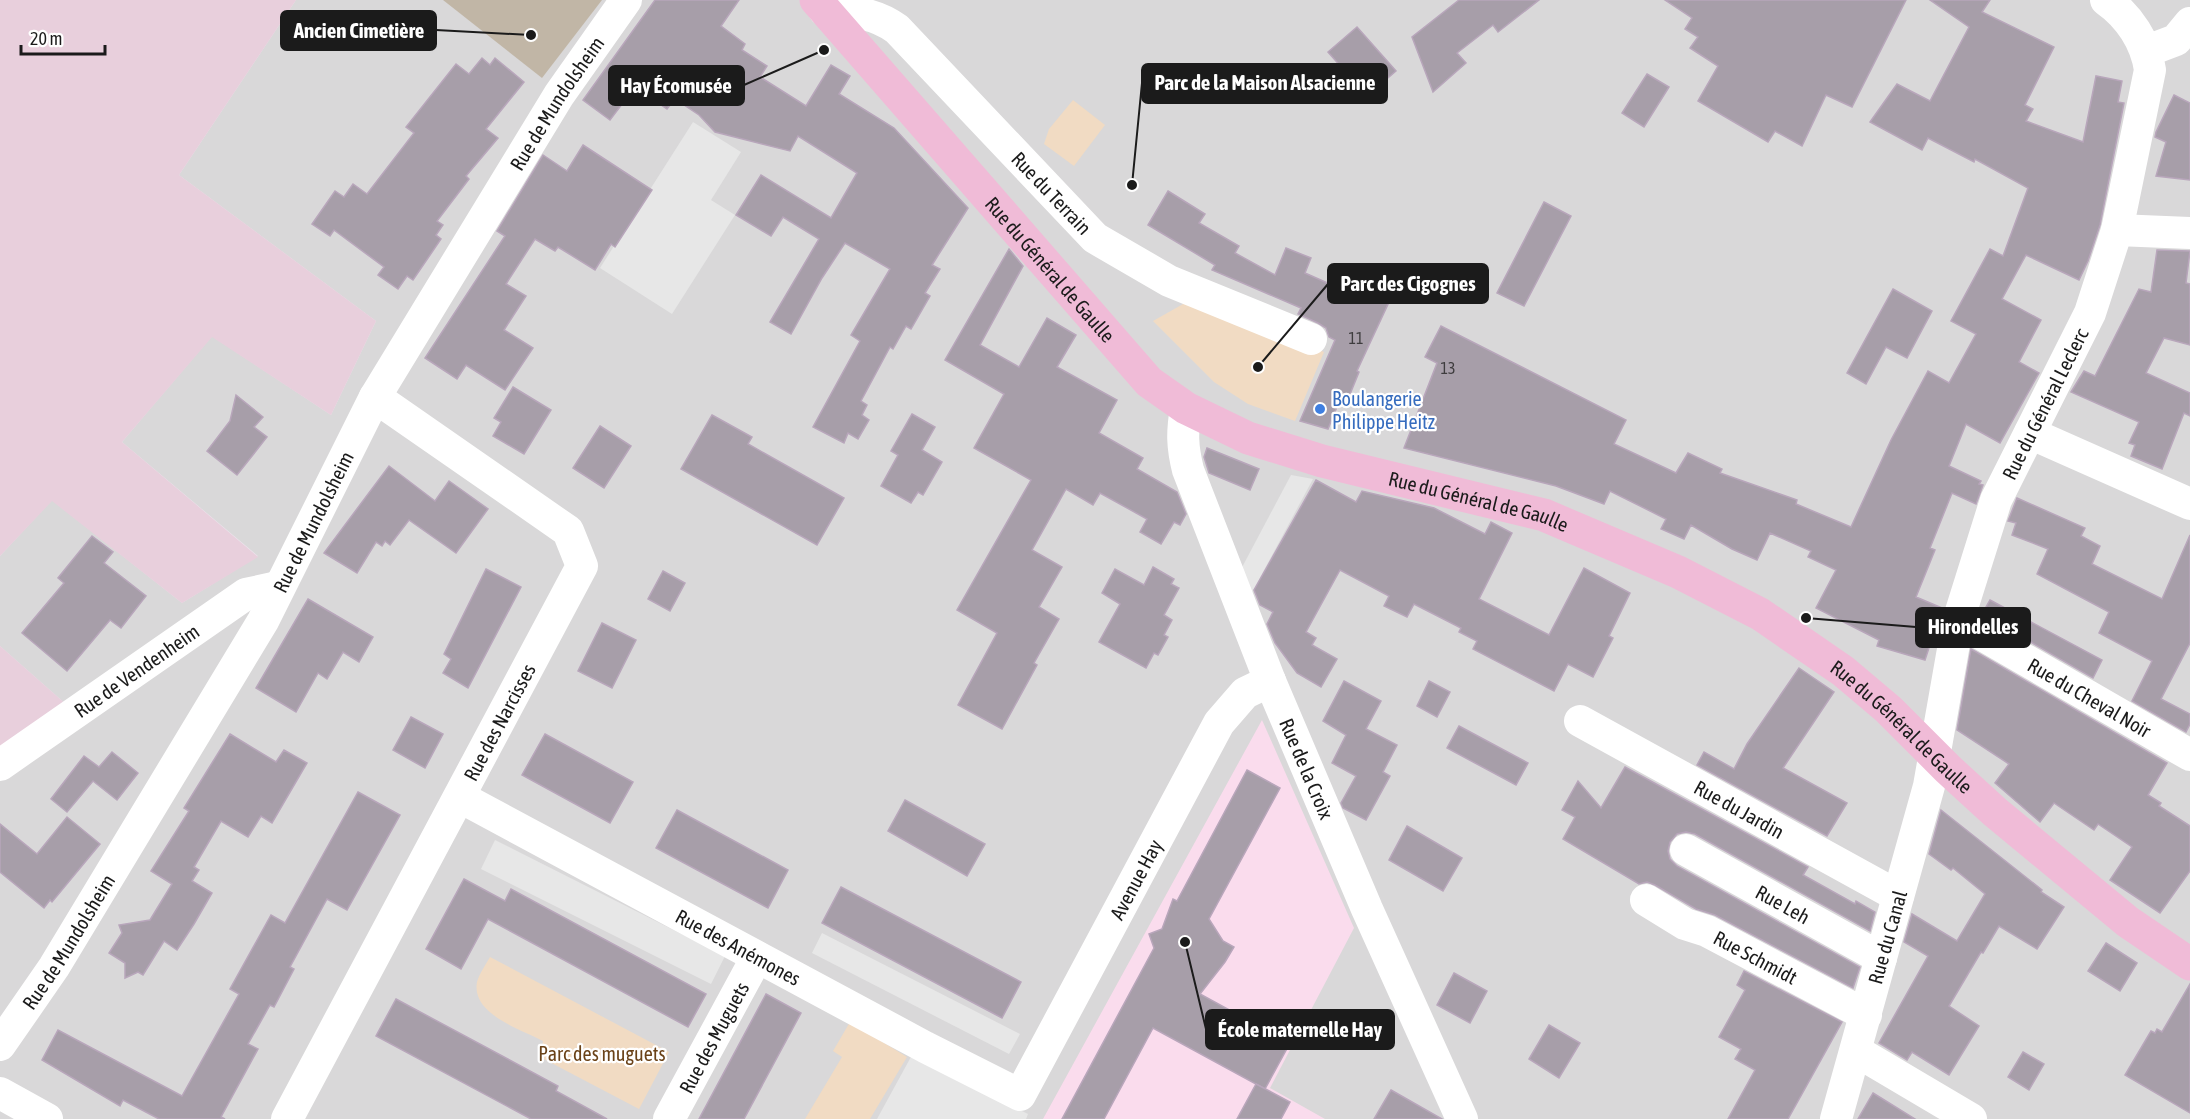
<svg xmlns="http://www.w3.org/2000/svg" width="2190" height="1119" font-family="'Asap Condensed',sans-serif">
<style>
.residential{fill:#d9d8d9}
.education{fill:#fadced}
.farmland{fill:#e8cfdc}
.cemetery{fill:#c1b6a6}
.park{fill:#f1dbc3}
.parking{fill:#e7e7e7}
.building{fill:#a79ea9;stroke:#b8a6bb;stroke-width:1.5}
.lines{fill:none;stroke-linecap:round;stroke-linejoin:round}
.street{stroke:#fff;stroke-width:32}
.secondary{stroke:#f0bbd7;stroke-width:33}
.shop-dot{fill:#3f7fe0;stroke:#fff;stroke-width:2}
.labels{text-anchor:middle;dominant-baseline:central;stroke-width:4.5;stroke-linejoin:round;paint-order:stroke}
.number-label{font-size:16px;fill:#3e3c3e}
.street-label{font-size:20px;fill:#1b1b1b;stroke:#fff}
.shop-label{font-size:20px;fill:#366cbe;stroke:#fff;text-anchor:start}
.park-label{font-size:20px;fill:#6a4218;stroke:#fff}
.leader{fill:none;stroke:#1b1b1b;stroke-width:2}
.callout-dot{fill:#1b1b1b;stroke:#fff;stroke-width:2}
.callout{fill:#1b1b1b;stroke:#1b1b1b;stroke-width:2}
.callout-label{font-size:21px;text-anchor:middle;font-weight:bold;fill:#fff}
</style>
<rect width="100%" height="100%" fill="#ebe2eb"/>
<path class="residential" d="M296,0H2190V1119H0V751L68,706L0,646V556L52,500L182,603L258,556L122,442L212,336L331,415L376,321L179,175Z"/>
<path class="education" d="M1262,720L1354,928L1270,1088L1325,1119H1043Z"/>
<g class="farmland">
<path d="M0,0H296L179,175L376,321L331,415L212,337L122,442L258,557L182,603L52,501L0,556Z"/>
<path d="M0,646L68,706L0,751Z"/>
</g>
<path class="cemetery" d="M443,0H602L542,78Z"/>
<g class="park">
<path d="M1073,100L1105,125L1074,166L1044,144L1049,129Z"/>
<path d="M1192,299L1324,352L1295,421L1248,404L1214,382L1153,321Z"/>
<path d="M490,957L669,1052L639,1109L540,1057L543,1041C520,1029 471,1014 477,982C479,974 486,964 490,957Z"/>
<path d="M850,1022L907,1057L870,1119H805L842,1057L833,1051Z"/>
</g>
<g class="parking">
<path d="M693,122L741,152L711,200L735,215L672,314L600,268Z"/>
<path d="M1291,475L1313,479L1249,598L1239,573Z"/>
<path d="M495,840L725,956L711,984L481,869Z"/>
<path d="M822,933L1020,1034L1009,1054L812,953Z"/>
<path d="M912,1055L1028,1114L1026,1119H877Z"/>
</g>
<g class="building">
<path d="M655,0H739L721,26L745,44L742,50L767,66L760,77L806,106L831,65L850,76L839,94L894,128L968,208L932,265L940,269L925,293L930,296L911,329L906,326L893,349L890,347L861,401L867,405L862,415L869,420L858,439L848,433L844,443L813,427L860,341L851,335L890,269L845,243L822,278L791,334L770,322L819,239L783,217L771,236L736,215L761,175L831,218L857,173L798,136L790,151L715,132L699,115L675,99L667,109L635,87L610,120L583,100Z"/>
<path d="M1459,0H1539L1498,32L1493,25L1457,53L1466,63L1433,92L1412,37Z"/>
<path d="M1665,0H1906L1852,107L1826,95L1802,146L1775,131L1768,142L1698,101L1718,66L1690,48L1698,37L1685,29L1692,18Z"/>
<path d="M1930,0H1990L1982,12L2054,47L2025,105L2033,109L2026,121L2083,142L2096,76L2122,81L2118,102L2124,103L2100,225L2088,261L2079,280L2026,255L2002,299L2041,320L2019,362L2039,373L2000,443L1966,424L1949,466L1981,481L1979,484L1983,485L1976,504L1952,493L1930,548L1935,550L1916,597L1942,608L1925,660L1877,646L1879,640L1816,608L1836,570L1808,557L1811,551L1770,533L1757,560L1732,549L1691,525L1684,539L1661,529L1666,519L1610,491L1604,504L1556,486L1404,448L1437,363L1425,357L1441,326L1626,420L1614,444L1676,473L1688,453L1722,469L1720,473L1797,500L1796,504L1851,527L1891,440L1928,371L1949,383L1976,334L1951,321L1990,249L2003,256L2028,188L1975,159L1974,162L1928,138L1922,150L1870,122L1897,84L1930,101L1969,27Z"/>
<path d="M1357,27L1396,71L1367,96L1328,52Z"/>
<path d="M482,58L490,65L495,58L524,82L486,129L498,138L466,176L469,179L437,221L443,225L436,235L441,239L413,280L407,276L398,289L378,275L384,267L334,230L330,236L312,224L335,191L344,197L353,184L367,194L414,133L406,127L456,64L469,74Z"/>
<path d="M1647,74L1669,87L1644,127L1622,113Z"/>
<path d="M2174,95L2190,103V180L2156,176L2166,142L2155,137L2156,132Z"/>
<path d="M583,145L652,190L615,247L611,244L595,270L558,247L555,251L535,239L506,284L526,296L504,330L533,348L505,390L466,365L457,379L425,358L505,236L497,231L543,155L567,171Z"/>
<path d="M1168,191L1205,214L1199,223L1239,246L1235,253L1275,275L1286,248L1311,258L1305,273L1359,297L1363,290L1389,302L1357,371L1359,372L1346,404L1339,402L1328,429L1300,421L1335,340L1329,337L1326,328L1318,323L1298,314L1301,308L1212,270L1215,265L1148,225Z"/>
<path d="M1544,202L1571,216L1524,306L1497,293Z"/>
<path d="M1009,249L1023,266L980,345L1019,367L1047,318L1076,335L1057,367L1117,400L1099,433L1143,458L1137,469L1177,492L1186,514L1180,525L1174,522L1161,544L1140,532L1147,519L1100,493L1093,505L1066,489L1032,550L1062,567L1039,607L1059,619L1034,663L1037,665L1002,729L958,705L997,633L957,610L1031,480L974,448L1004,394L945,360Z"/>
<path d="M2157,250L2190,251L2186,283L2190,284V345L2164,338L2146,373L2190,393V416L2184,413L2162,469L2131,456L2135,445L2129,443L2139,422L2071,392L2084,371L2095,376L2139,289L2151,292Z"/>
<path d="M1893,289L1932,311L1907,358L1886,347L1866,384L1847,373Z"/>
<path d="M513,387L551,410L524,454L493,436L501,422L494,418Z"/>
<path d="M236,395L263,417L254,427L267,437L237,475L207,451L230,421Z"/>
<path d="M912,414L935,427L922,450L942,462L923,495L918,492L911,503L881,486L898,455L891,451Z"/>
<path d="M712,415L752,437L748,444L844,498L817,545L681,469Z"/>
<path d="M600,426L631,446L604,488L573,468Z"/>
<path d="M1207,448L1259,469L1250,490L1209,473L1204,457Z"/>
<path d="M389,466L435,501L449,481L488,509L456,553L409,520L390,545L385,541L382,546L376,542L357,573L324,553Z"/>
<path d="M1316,480L1356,502L1362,491L1434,508L1485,534L1491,522L1512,533L1479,599L1549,635L1584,568L1630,593L1609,636L1613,638L1593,677L1568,664L1554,691L1473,649L1477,641L1459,632L1461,628L1414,604L1407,617L1384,606L1389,596L1340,570L1306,632L1316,638L1312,645L1337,659L1321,687L1297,673L1275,643L1267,624L1273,612L1260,605L1254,590Z"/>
<path d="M2017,498L2085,528L2081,536L2100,546L2092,564L2162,599L2190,535V643L2161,699L2190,714V724L2186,732L2132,701L2152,661L2099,633L2109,612L2037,574L2048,549L2012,535L2016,523L2008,521Z"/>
<path d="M92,536L113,552L104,563L146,596L121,628L110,620L67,671L22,633L64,583L58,578Z"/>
<path d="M1153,567L1174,579L1171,584L1179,588L1164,615L1172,620L1164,635L1168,637L1158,655L1154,653L1146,668L1099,642L1120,604L1102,593L1115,569L1144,585Z"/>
<path d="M486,569L521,587L468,688L443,673L451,659L444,654Z"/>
<path d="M663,571L685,583L670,611L648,599Z"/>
<path d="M308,599L373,637L359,662L343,652L327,679L318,673L296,712L256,688Z"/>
<path d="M1990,600L2102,660L2093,678L1982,614Z"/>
<path d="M602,623L636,640L612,688L578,671Z"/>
<path d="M1971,649L2167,763L2148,795L2161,803L2159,806L2190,826V871L2160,913L2110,880L2132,847L2098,824L2094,830L2054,803L2040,822L1995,783L2009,764L1957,730Z"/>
<path d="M1799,668L1834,692L1783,768L1847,803L1827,836L1697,765L1704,752L1734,769L1747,744Z"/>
<path d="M1344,681L1381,701L1366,729L1397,745L1383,772L1390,776L1366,820L1343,808L1341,803L1356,776L1332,763L1346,735L1323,721Z"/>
<path d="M1429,681L1450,692L1437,717L1417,706Z"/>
<path d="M411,717L443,734L425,768L393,750Z"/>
<path d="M1459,726L1528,763L1516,785L1447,748Z"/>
<path d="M230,734L276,762L284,750L307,763L272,823L261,816L248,837L221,821L194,867L199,870L192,881L212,893L194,924L177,950L164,941L143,975L138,972L125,978V963L109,953L122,933L119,925L150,920L172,884L151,871L189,811L184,808Z"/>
<path d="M545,734L633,782L610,823L522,775Z"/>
<path d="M112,752L138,773L117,800L93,781L67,812L51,799L84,756L99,767Z"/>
<path d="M1625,767L1808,867L1803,875L1855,904L1856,901L1875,912L1870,931L1695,834L1686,832L1677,834L1670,842L1668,851L1670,859L1677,866L1860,967L1853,988L1715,915L1696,909L1655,885L1647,882L1639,884L1563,839L1575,817L1562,810L1578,781L1601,808Z"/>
<path d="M1247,770L1280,788L1209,919L1223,941L1234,947L1225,962L1200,994L1290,1043L1265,1089L1153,1028L1104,1119H1062L1154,948L1149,934L1162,929L1173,899L1177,901Z"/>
<path d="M358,792L400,815L347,910L327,899L290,967L294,969L274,1007L270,1005L248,1044L258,1049L221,1117L225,1119H159L123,1100L120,1106L42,1060L58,1030L182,1096L239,994L230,989L271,915L285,923Z"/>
<path d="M905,800L985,844L967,876L888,831Z"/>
<path d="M677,810L788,870L768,908L656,848Z"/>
<path d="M1941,810L2042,890L2041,892L2064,907L2037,949L1999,926L1983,953L1981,952L1949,1006L1979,1026L1949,1075L1912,1052L1907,1060L1879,1043L1928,956L1904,942L1912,914L1957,941L1985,894L1953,868L1951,870L1929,854Z"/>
<path d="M67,817L100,844L52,902L50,900L44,908L0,872V824L37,854Z"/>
<path d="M1407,826L1462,858L1443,891L1389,860Z"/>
<path d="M464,879L505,901L511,889L706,994L688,1027L488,919L461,969L426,949Z"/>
<path d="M841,887L1021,982L1002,1018L822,923Z"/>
<path d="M2106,943L2137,963L2120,991L2088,971Z"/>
<path d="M1744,971L1842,1022L1788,1119H1728L1755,1070L1735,1059L1741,1049L1719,1037L1745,990L1737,985Z"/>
<path d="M1454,973L1487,991L1470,1023L1437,1005Z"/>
<path d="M2190,984V1113L2125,1075L2151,1031L2155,1033L2157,1029L2162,1032Z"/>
<path d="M766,994L801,1013L744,1119H699Z"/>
<path d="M396,999L558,1086L556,1091L607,1119H531L376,1036Z"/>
<path d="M1549,1025L1580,1043L1559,1078L1529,1059Z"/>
<path d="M2023,1052L2044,1064L2029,1090L2008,1077Z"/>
<path d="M1256,1084L1290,1102L1281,1119H1237Z"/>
<path d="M1391,1090L1442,1119H1374Z"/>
<path d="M1873,1093L1915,1119H1858Z"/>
</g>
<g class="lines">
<g class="street">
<path id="s1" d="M824,10C852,11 875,13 897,29L1095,238L1169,281L1311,339"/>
<path d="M2147,51L2176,40L2190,23"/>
<path d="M2117,230L2190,233"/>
<path id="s2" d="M1186,408C1182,432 1182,446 1188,470L1270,681L1367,909L1462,1119"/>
<path d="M2030,433L2190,504"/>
<path id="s3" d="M1958,621L2190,755"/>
<path id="s4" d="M1580,721L1898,896"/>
<path id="s5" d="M0,765L246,594L278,587"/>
<path id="s6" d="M460,797L925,1047L1020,1095L1219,723L1245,693L1270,681"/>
<path id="s7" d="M1686,850L1881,958"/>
<path id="s8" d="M1646,900L1685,924L1707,931L1866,1015"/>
<path id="s9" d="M0,1045L54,967L263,621L375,397L559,95L626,0"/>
<path d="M1856,1051L1971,1119"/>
<path d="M0,1093L47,1119"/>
<path id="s10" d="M287,1119L582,566L568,531L375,397"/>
<path id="s11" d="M669,1119L757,957"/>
<path id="s12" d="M1836,1119L1929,786L1958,621L1996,500L2090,313L2117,230L2150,70C2146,42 2129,16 2106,0"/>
</g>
<path class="secondary" id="s13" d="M816,0L1149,382L1186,408L1248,438L1322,461L1544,515L1678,572L1760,614L1843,671L1888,709L1948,769L1995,812L2128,922L2190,964"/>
</g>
<circle class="shop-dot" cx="1320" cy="409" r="6"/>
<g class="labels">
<g class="number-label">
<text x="1356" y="338">11</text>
<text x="1448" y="368">13</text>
</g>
<g class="street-label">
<text stroke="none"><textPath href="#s9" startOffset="1095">Rue de Mundolsheim</textPath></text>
<text stroke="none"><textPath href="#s1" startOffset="302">Rue du Terrain</textPath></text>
<text stroke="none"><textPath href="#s13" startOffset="357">Rue du Général de Gaulle</textPath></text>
<text stroke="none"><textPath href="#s12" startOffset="748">Rue du Général Leclerc</textPath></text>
<text stroke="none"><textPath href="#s13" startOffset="860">Rue du Général de Gaulle</textPath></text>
<text stroke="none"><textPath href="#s9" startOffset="610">Rue de Mundolsheim</textPath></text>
<text stroke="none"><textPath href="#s5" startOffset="166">Rue de Vendenheim</textPath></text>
<text stroke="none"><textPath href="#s3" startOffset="152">Rue du Cheval Noir</textPath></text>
<text stroke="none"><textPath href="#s10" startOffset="450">Rue des Narcisses</textPath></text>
<text stroke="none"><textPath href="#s13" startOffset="1346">Rue du Général de Gaulle</textPath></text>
<text stroke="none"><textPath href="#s2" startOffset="384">Rue de la Croix</textPath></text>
<text stroke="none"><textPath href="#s4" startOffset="182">Rue du Jardin</textPath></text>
<text stroke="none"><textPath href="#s6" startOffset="879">Avenue Hay</textPath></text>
<text stroke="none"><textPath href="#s7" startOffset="111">Rue Leh</textPath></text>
<text stroke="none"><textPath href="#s12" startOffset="189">Rue du Canal</textPath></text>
<text stroke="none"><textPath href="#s9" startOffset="124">Rue de Mundolsheim</textPath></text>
<text stroke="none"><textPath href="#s6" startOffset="316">Rue des Anémones</textPath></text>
<text stroke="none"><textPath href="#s8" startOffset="124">Rue Schmidt</textPath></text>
<text stroke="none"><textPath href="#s11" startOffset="93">Rue des Muguets</textPath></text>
</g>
<g class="shop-label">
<text x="1332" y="398">Boulangerie<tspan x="1332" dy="23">Philippe Heitz</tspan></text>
</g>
<g class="park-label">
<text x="602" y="1053">Parc des muguets</text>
</g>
</g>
<path class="leader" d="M531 35L436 30M1132 185L1142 83M824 50L744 85M1258 367L1328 284M1806 618L1916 627M1185 942L1206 1029"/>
<g class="callout-dot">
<circle cx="531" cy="35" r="6"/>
<circle cx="1132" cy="185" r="6"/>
<circle cx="824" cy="50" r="6"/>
<circle cx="1258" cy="367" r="6"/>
<circle cx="1806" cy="618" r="6"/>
<circle cx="1185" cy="942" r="6"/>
</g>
<g class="callout">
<rect x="281" y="11" width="155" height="39" rx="6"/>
<rect x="1142" y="64" width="245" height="39" rx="6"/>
<rect x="609" y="66" width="135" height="39" rx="6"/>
<rect x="1328" y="264" width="160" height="39" rx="6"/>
<rect x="1916" y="608" width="114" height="39" rx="6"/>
<rect x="1206" y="1010" width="188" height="39" rx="6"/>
</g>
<g class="callout-label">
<text x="359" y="38">Ancien Cimetière</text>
<text x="1265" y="90">Parc de la Maison Alsacienne</text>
<text x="676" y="93">Hay Écomusée</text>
<text x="1408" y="291">Parc des Cigognes</text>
<text x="1973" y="634">Hirondelles</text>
<text x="1300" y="1037">École maternelle Hay</text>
</g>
<path d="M21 45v9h84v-9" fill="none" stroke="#1b1b1b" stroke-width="3"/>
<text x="30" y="45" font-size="18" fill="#1b1b1b" stroke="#ffffff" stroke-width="4.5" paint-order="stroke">20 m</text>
</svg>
